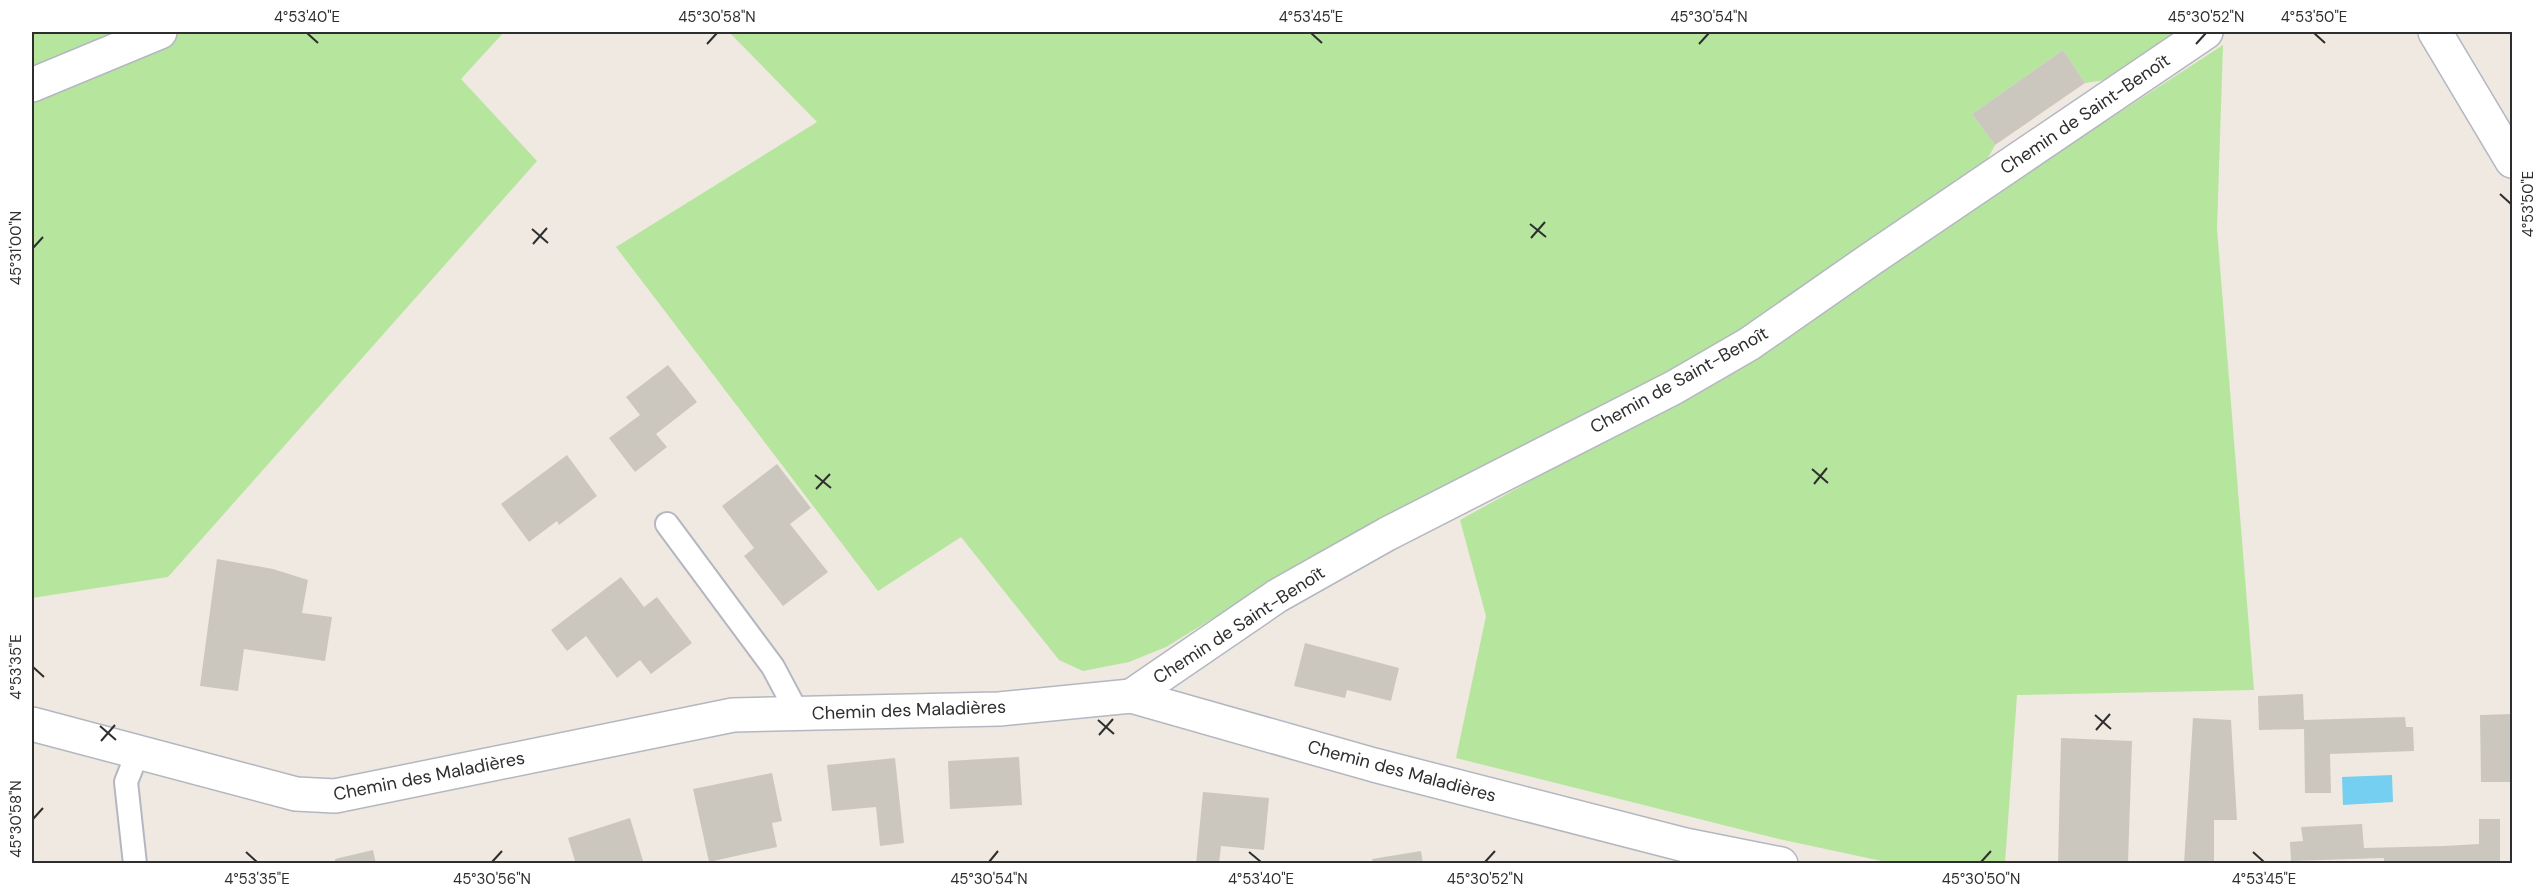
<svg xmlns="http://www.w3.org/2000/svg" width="2544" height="895" font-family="'DM Sans',sans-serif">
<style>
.green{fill:#b6e59e}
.water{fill:#75cff0}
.building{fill:#cbc7bf}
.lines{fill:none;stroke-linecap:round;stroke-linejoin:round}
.lane-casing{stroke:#b4b7c1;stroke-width:26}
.street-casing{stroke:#b4b7c1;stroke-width:36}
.lane{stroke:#fff;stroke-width:22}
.street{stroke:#fff;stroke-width:33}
.ticks{fill:none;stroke:#2e2e2e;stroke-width:2}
.labels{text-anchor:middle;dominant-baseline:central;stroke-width:6;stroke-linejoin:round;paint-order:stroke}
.street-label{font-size:18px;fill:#2e2e2e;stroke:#fff}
.neatline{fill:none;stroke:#2e2e2e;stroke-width:2}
.ticks-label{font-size:15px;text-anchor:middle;fill:#2e2e2e}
</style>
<rect width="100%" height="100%" fill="#efe9e1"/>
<g class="green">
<path d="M32,32H504L461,79L537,161L168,577L32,598Z"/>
<path d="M729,32H2178L2105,80L2085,83L2063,50L1972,114L1995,145L1982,169L1791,302L1662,378L1295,568L1166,647L1129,662L1083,671L1059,660L961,537L878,591L616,247L817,122Z"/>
<path d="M2223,45L2217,229L2254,690L2017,695L2005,863H1891L1779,839L1456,758L1486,616L1460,520L1686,395Z"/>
</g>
<path class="water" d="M2392,775L2393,802L2343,805L2342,777Z"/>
<g class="building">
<path d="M2063,50L2085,83L1995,145L1972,114Z"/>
<path d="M668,365L697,402L656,434L667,447L635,472L609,438L640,415L626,397Z"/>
<path d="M567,455L597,496L559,525L557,521L529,542L501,504Z"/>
<path d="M777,464L811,508L790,524L828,572L783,606L744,556L754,548L722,506Z"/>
<path d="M217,559L273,569L308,580L302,613L332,617L325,661L244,649L238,691L200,686Z"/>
<path d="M621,577L644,607L657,597L692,643L651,674L640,660L617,678L586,636L567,651L551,630Z"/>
<path d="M1305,643L1399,668L1391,701L1347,690L1345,698L1294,686Z"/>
<path d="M2303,694L2304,720L2405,717L2406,727H2413L2414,751L2330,754L2331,793H2305L2304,729L2259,730L2258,696Z"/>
<path d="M2512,714V782H2481L2480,715Z"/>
<path d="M2193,718L2231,720L2237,820H2214V864H2184Z"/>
<path d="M2061,738L2132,741L2128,864H2058Z"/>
<path d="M1019,757L1022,805L950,809L948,761Z"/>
<path d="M895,758L904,843L880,846L876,807L832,811L827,765Z"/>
<path d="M772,773L782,821L772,823L777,847L709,862L693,789Z"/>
<path d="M1203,792L1269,798L1264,850L1221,846L1219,864H1196Z"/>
<path d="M630,818L644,864H576L568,838Z"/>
<path d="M2479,819H2500V861L2384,864V858L2291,861L2290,842L2303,841L2301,827L2362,824L2364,848L2444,846L2479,844Z"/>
<path d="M373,850L376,864H336L335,859Z"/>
<path d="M1421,851L1423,864H1373L1372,859Z"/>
</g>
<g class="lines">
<g class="lane-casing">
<g id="lane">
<path d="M667,524L773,667L798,714"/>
<path d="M135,864L126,782L137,754"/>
</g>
</g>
<g class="street-casing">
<g id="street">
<path d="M2435,32L2512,161"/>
<path d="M32,85L160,32"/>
<path d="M1131,696L1277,596L1387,534L1673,388L1749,344L1871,259L2206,32"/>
<path d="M32,724L296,794L335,796L733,715L999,709L1131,696L1374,765L1685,845L1781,864"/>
</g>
</g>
<use href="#lane" class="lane"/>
<use href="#street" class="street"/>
</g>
<path class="ticks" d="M307,33L318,43M1311,33L1322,43M2314,33L2325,43M707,44L717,33M1699,44L1709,33M2196,44L2206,33M2500,194L2511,204M1530,224L1546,237M532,229L548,243M1531,238L1545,222M533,244L547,228M33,248L43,237M1812,469L1828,483M815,475L831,488M1814,484L1827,468M816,489L830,474M33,667L44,677M2095,715L2111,729M1098,720L1114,734M100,726L116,740M2096,730L2110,714M1099,735L1113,719M101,741L115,725M33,819L43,808M246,852L257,862M1249,852L1261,862M2253,852L2264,862M492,862L502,851M989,862L998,851M1485,862L1495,851M1981,862L1991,851"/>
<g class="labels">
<g class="street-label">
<text transform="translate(2085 114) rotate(-34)">Chemin de Saint-Benoît</text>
<text transform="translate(1679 380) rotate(-29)">Chemin de Saint-Benoît</text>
<text transform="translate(1239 625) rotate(-33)">Chemin de Saint-Benoît</text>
<text transform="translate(909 710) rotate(-2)">Chemin des Maladières</text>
<text transform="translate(1402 771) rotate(15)">Chemin des Maladières</text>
<text transform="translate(429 776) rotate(-11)">Chemin des Maladières</text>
</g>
</g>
<rect width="2544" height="895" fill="none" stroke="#ffffff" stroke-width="66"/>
<rect x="33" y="33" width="2478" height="829" class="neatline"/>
<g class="ticks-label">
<text x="307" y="22">4°53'40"E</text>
<text x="717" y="22">45°30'58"N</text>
<text x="1311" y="22">4°53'45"E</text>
<text x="1709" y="22">45°30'54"N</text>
<text x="2206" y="22">45°30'52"N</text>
<text x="2314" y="22">4°53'50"E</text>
<text transform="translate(2528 204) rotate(-90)" y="5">4°53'50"E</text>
<text transform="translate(16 248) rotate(-90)" y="5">45°31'00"N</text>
<text transform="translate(16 667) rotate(-90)" y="5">4°53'35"E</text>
<text transform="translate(16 819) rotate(-90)" y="5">45°30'58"N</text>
<text x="257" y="884">4°53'35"E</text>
<text x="492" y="884">45°30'56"N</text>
<text x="989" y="884">45°30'54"N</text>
<text x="1261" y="884">4°53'40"E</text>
<text x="1485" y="884">45°30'52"N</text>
<text x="1981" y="884">45°30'50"N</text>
<text x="2264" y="884">4°53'45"E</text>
</g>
</svg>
